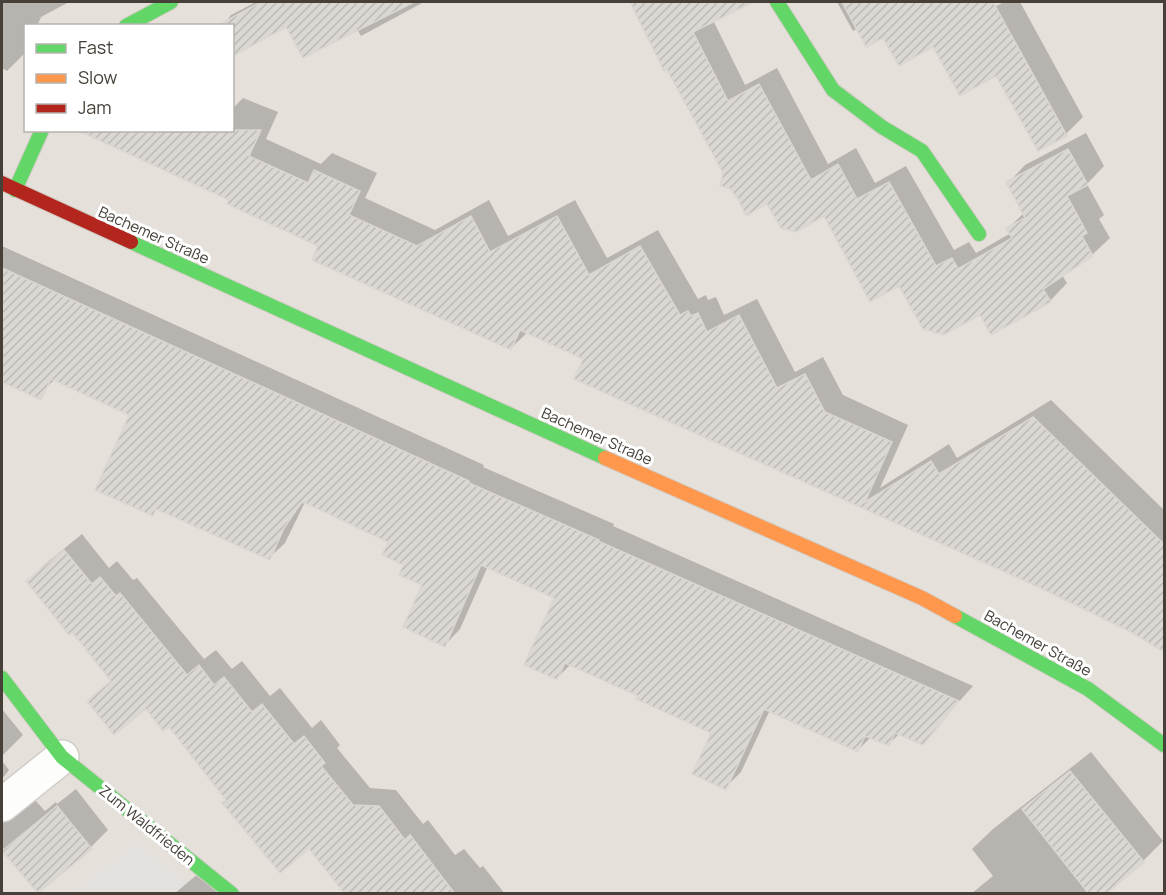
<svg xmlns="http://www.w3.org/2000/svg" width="1166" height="895" font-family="Manrope,sans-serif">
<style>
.residential{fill:#e5e0da;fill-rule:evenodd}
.parking{fill:#e3e0dd}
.shadow{fill:#0003}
.building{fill:url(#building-hatch);stroke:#dad6d2;stroke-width:1.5}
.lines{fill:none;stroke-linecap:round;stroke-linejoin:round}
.street-casing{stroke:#d0cdc9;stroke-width:36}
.fast-casing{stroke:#d0cbc3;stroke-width:16}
.slow-casing{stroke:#d0cbc3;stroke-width:16}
.jam-casing{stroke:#d0cbc3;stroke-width:16}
.street{stroke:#fdfdfc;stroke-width:33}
.fast{stroke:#63d668;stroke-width:14}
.slow{stroke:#ff974d;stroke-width:14}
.jam{stroke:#b3261e;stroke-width:14}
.labels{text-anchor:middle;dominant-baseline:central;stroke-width:6;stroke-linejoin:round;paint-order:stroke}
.street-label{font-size:15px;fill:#474038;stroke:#fff}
</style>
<defs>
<pattern id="building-hatch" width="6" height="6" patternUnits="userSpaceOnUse" patternTransform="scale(1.5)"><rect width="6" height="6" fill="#dbd8d4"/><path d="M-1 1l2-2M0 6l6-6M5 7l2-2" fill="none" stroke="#bdbab7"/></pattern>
</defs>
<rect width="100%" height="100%" fill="#f2efec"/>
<path class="residential" d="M2,2H1164V893H2ZM26,26H232V130H26Z"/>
<path class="parking" d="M138,840L189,884L177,893H67Z"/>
<g class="shadow">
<path d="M2,2H69L41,17L37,26H26V52L7,71L2,68Z"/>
<path d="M256,2L280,3L424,2L361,36L357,29L286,23L222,26L231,15Z"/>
<path d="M631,2H735L720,17L713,20L745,85L777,68L828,164L856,148L875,183L906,166L954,250L969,242L976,253L1011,233L1008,228L1024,213L1008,183L1025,165L1086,133L1104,166L1087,184L1104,215L1099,219L1110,238L1092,255L1062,275L1067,283L1050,301L981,313L900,284L825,214L767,202L725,172L667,68L665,69Z"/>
<path d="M837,2H977L983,13L1004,2H1020L1083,117L1066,134L997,74L934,45L883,36L858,28L853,31Z"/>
<path d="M243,98L278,112L266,139L321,164L332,153L377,173L365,198L435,230L489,200L508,236L575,200L607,258L658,230L698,299L706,295L708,300L716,297L724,315L757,299L795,372L823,357L843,395L908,425L880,488L949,444L957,458L1051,400L1164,510V650L1129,630L1035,583L576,378L585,358L528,332L510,349L320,245L231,199L232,109Z"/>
<path d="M2,246L484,465L483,467L614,524L613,526L973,686L922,743L900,733L889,744L871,737L858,750L770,710L741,772L725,788L713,732L640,695L571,664L557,678L556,597L488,566L460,629L445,645L424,585L405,565L390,541L305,502L285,543L269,558L159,508L153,514L131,414L55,379L46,388L2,367Z"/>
<path d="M82,534L109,568L117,561L133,580L137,578L204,659L216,650L232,669L242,661L270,696L280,688L312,728L321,720L340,745L337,748L370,788L396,790L423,824L428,820L455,855L464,849L480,868L483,866L505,894H363L309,847L227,800L169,725L146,707L89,701L112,679L72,630L28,581L44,565Z"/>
<path d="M2,709L23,735L2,756Z"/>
<path d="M1091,752L1163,841L1143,861L1104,894H971L993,876L972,849L993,829Z"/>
<path d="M2,761L9,770L2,779V783Z"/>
<path d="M76,789L108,830L91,847L38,891L2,847V791L23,806L35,800L45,811L56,802L57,804Z"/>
<path d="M199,873L225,894H174Z"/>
</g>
<g class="building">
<path d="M261,2H414L303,58L286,27L235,55L232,49V26L220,24Z"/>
<path d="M630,2H753L693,32L728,101L759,84L811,180L838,164L857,199L889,182L936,266L952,258L958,269L1012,238L1006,228L1025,218L1006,182L1068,149L1088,185L1067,196L1087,233L1082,236L1093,256L1043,289L1051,302L991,335L980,315L943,335L923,329L899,286L870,302L824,216L796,232L781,228L767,204L746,216L737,197L736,198L731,189L720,186L723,173L667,70L664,71Z"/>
<path d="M842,2H993L1067,136L1038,151L996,76L960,96L933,47L899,66L883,38L866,47Z"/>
<path d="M77,130H261L249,156L308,183L314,170L360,191L349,215L417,246L471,216L490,252L557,216L589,275L640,246L680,315L688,311L691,316L698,313L707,332L739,315L777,388L805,374L825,412L892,442L865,502L931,461L939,474L1033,417L1164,544V652L1129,631L1034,585L574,379L583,359L520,330L511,350L312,260L318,246L227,204L229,200Z"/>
<path d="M2,268L469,481V483L599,540L598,541L959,701L923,745L895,733L889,746L865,736L858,752L764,709L726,790L692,774L711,733L636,699L638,696L565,663L557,680L524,665L554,598L481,565L445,647L403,627L422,585L399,575L403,565L382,555L388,542L318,509L302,502L284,528L270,560L156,509L153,516L95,490L129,415L51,379L41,400L2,382Z"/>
<path d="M64,550L92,584L100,577L116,596L120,593L187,675L199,665L214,685L224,677L252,712L262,704L294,744L304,736L325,763L321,766L353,805L379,806L405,840L410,835L455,894H345L309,849L280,873L222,803L226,800L169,727L163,731L146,709L114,735L87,701L111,681L72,632L69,635L26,581Z"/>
<path d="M1070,771L1144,862L1106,894H1089L1022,809Z"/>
<path d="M57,806L92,849L38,893L2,851Z"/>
</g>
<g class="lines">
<g class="street-casing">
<path id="street" d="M2,805L62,757"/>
</g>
<g class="fast-casing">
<g id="fast">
<path d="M777,2L833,90L882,127L922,151L979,234"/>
<path d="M126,26L171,2"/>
<path d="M15,190L42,130"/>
<path d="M131,242L605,458"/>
<path d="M955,616L1088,689L1164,745"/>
<path d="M2,678L62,757L232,894"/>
</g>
</g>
<g class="slow-casing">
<path id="slow" d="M605,458L922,598L955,616"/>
</g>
<g class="jam-casing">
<path id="jam" d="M2,183L131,242"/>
</g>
<use href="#street" class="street"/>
<use href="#fast" class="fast"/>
<use href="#slow" class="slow"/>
<use href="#jam" class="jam"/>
</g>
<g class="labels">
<g class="street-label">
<text transform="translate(154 235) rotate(24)">Bachemer Straße</text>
<text transform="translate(597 436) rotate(24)">Bachemer Straße</text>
<text transform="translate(1038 643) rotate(29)">Bachemer Straße</text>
<text transform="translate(147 825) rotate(39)">Zum Waldfrieden</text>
</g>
</g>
<rect width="1166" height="895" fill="none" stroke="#474038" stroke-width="6"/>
<rect x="24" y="24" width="210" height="108" fill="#ffffff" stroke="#b5b3af" stroke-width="1.5"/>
<rect x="36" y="44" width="30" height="9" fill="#63d668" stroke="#b5b3af" stroke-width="1.5"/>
<text x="78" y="54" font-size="18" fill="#474038">Fast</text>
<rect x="36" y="74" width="30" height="9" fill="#ff974d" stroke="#b5b3af" stroke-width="1.5"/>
<text x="78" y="84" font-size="18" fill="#474038">Slow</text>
<rect x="36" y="104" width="30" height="9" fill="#b3261e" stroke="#b5b3af" stroke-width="1.5"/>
<text x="78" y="114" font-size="18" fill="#474038">Jam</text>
</svg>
